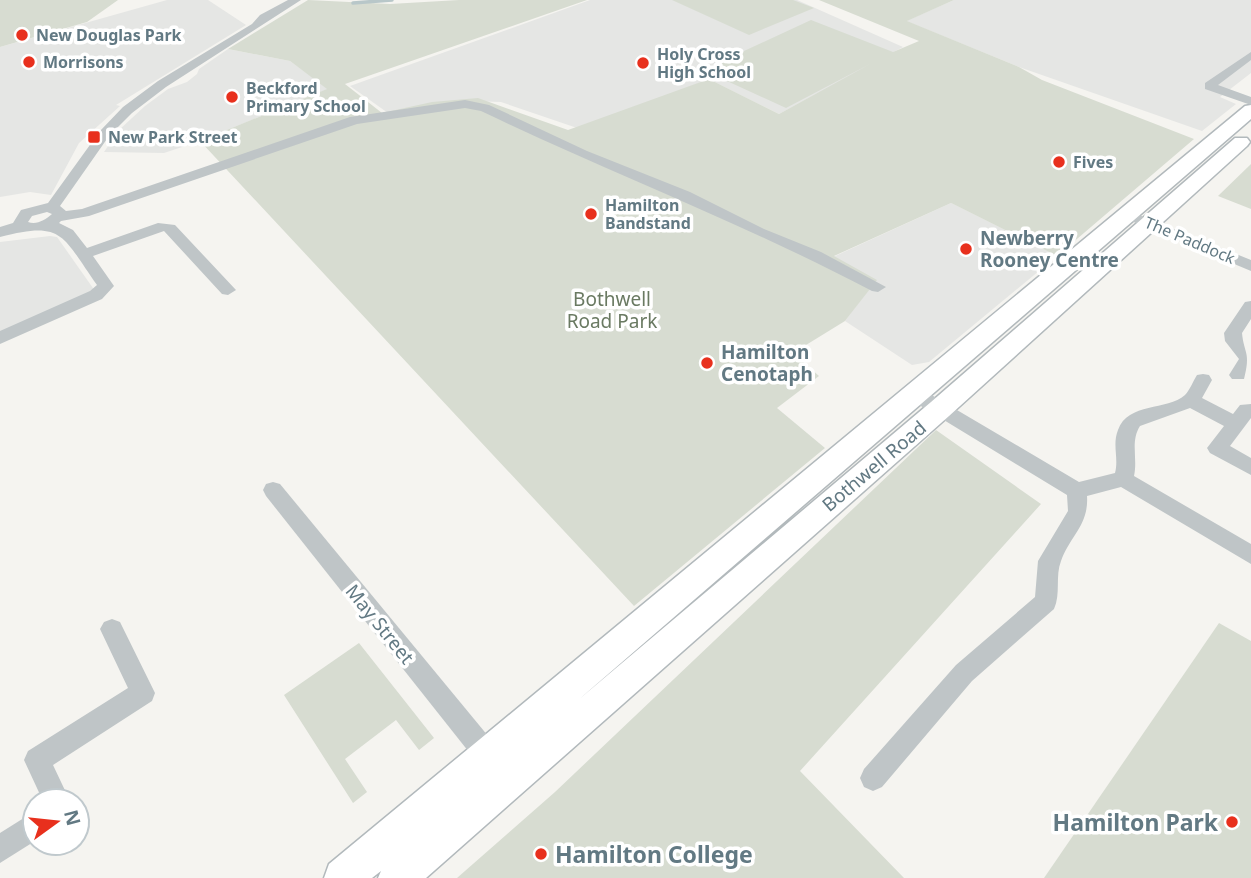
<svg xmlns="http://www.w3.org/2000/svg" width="1251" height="878" font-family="'Noto Sans',sans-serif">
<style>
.built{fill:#e5e6e4}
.green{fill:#d7dcd1}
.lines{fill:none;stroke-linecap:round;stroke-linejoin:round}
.stream{stroke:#b8c7c9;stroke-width:3.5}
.secondary-casing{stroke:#b2b9bc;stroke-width:3}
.minor{fill:#bfc5c7;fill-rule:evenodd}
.secondary{fill:#fff;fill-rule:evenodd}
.poi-dot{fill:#e8301d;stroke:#fff;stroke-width:2.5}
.labels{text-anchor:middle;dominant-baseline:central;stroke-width:7;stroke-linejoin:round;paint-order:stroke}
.far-poi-label{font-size:16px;font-weight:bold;fill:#627983;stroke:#fff;text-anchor:start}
.far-street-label{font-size:16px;fill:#627983;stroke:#fff}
.poi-label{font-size:19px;font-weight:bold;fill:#627983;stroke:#fff;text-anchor:start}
.park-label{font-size:19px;fill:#6a7a62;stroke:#fff}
.street-label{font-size:19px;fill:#627983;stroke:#fff}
.near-poi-label{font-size:23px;font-weight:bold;fill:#627983;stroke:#fff;text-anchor:end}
</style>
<rect width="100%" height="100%" fill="#f5f4f0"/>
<g class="built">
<path d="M167,0H208L246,25L116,105L120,106L79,143L51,195L30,192L0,197V47Z"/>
<path d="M590,0H797L903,47L779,114L709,79L583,130L501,102L469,101L388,113L350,86Z"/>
<path d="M954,0H1251V73L1220,97L1236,104L1202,131L1019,67L906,21Z"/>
<path d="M228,49L290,61L328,89L200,141L164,153L104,152L119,130L145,106L168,89L187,82L197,74L199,69Z"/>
<path d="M951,203L1057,256L929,362L912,365L845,321L876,280L833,257Z"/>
<path d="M50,236L57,237L95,291L0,332V242Z"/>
</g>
<g class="green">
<path d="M0,0H118L87,22L0,47Z"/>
<path d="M308,0L390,4L459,0H587L345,84L382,113L432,102L478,98L568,130L709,79L779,114L870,64L786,108L703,70L811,20L893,52L919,41L819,0H954L907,21L1019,67L1042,80L1194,139L1057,256L951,203L834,256L877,280L845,321L793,353L819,376L777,408L825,448L634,606L200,141L327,89L290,61L228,49Z"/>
<path d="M672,0H793L814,8L749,35Z"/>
<path d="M1251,164V209L1218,196Z"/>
<path d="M936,430L1041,504L800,771L904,878H457L555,792Z"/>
<path d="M1219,623L1251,641V878H1044Z"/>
<path d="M359,643L434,738L419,750L396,720L345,759L367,792L353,803L284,695Z"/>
</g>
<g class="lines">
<path class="stream" d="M353,3L392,0"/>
<g class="secondary-casing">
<path id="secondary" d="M1251,105V119L577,701L931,402L1235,138H1247L1250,142L1247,146L949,416L426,878H378L381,871L372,878H324L329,864L1245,106Z"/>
</g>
<g class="minor">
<path d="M288,0H301L166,87L132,113L109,136L60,206L66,211L82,209L350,117L465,100L489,105L587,151L690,192L764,229L821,252L886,287L878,292L872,291C745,224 611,173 481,111L465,108L357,124L89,216L61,221L59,223L73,230L87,248L158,223L175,225L236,290L228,295L222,294L164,231L93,256L114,286L102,299L0,344V331L90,291L97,285C62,236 64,220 0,237V227L13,223L21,210L48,203L100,131L123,107L158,81L252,24L260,15ZM47,212L52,214C45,220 37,225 28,222L32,216Z"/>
<path d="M1251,52V60L1218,85L1251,97V105L1205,89V83Z"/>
<path d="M1129,211L1251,260V271L1124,218L1122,215L1124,212Z"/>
<path d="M1251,301V319L1242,333C1244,354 1251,352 1244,379H1232L1229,375L1239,359L1225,341L1224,333L1245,302Z"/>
<path d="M1203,374L1209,375L1212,380L1202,398L1233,414L1240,405L1251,404V418L1230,446L1251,458V475L1210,453L1207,448L1224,426L1190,408L1140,426C1130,442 1138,458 1134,476L1251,544V564L1121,487L1087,496C1089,525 1070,536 1061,561C1055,576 1061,594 1054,609L972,681L882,787L873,791L864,787L860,778L864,769L956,665L1035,597L1038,561L1068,511L1067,495L911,400L908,395L911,390H923L1079,482L1115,473C1119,458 1112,445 1118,430C1128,402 1167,411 1185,395C1190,390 1193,381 1197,375Z"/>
<path d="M273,482L280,484L498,748L502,757L498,766L489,770L480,766L266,496L263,490L266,484Z"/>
<path d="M112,619L120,622L155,693L152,701L53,765L70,801H43L24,760L28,751L128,688L100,629L104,622Z"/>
<path d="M35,811V841L0,863V833Z"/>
</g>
<use href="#secondary" class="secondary"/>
</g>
<g class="poi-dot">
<circle cx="22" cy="35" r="7"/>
<circle cx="29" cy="62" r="7"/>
<circle cx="643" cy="63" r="7"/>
<circle cx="232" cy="97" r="7"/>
<rect x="87" y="130" width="14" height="14" rx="3.5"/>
<circle cx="1059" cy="162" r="7"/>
<circle cx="591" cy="214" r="7"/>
<circle cx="966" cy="249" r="7"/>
<circle cx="707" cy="363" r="7"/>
<circle cx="1232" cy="822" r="7"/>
<circle cx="541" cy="854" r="7"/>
</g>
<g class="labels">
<g class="far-poi-label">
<text x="36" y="35">New Douglas Park</text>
<text x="657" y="54">Holy Cross<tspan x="657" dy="18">High School</tspan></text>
<text x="43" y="62">Morrisons</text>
<text x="246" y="88">Beckford<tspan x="246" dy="18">Primary School</tspan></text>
<text x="108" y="137">New Park Street</text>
<text x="1073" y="162">Fives</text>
<text x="605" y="205">Hamilton<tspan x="605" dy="18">Bandstand</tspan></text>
</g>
<g class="far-street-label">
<text transform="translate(1190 240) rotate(23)">The Paddock</text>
</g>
<g class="poi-label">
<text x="980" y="238">Newberry<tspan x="980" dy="22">Rooney Centre</tspan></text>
<text x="721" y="352">Hamilton<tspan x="721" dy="22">Cenotaph</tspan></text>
</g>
<g class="park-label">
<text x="612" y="299">Bothwell<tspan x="612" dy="22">Road Park</tspan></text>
</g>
<g class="street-label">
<text transform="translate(874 466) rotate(-40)">Bothwell Road</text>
<text transform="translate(380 624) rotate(51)">May Street</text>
</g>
<g class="near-poi-label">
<text x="1218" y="822">Hamilton Park</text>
<text x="555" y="854" text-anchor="start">Hamilton College</text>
</g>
</g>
<g transform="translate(56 822) rotate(75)"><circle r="33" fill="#ffffff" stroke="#c0c9cd" stroke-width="2"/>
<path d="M0-5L12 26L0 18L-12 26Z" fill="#e8301d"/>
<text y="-10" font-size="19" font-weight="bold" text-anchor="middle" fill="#627983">N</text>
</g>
</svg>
